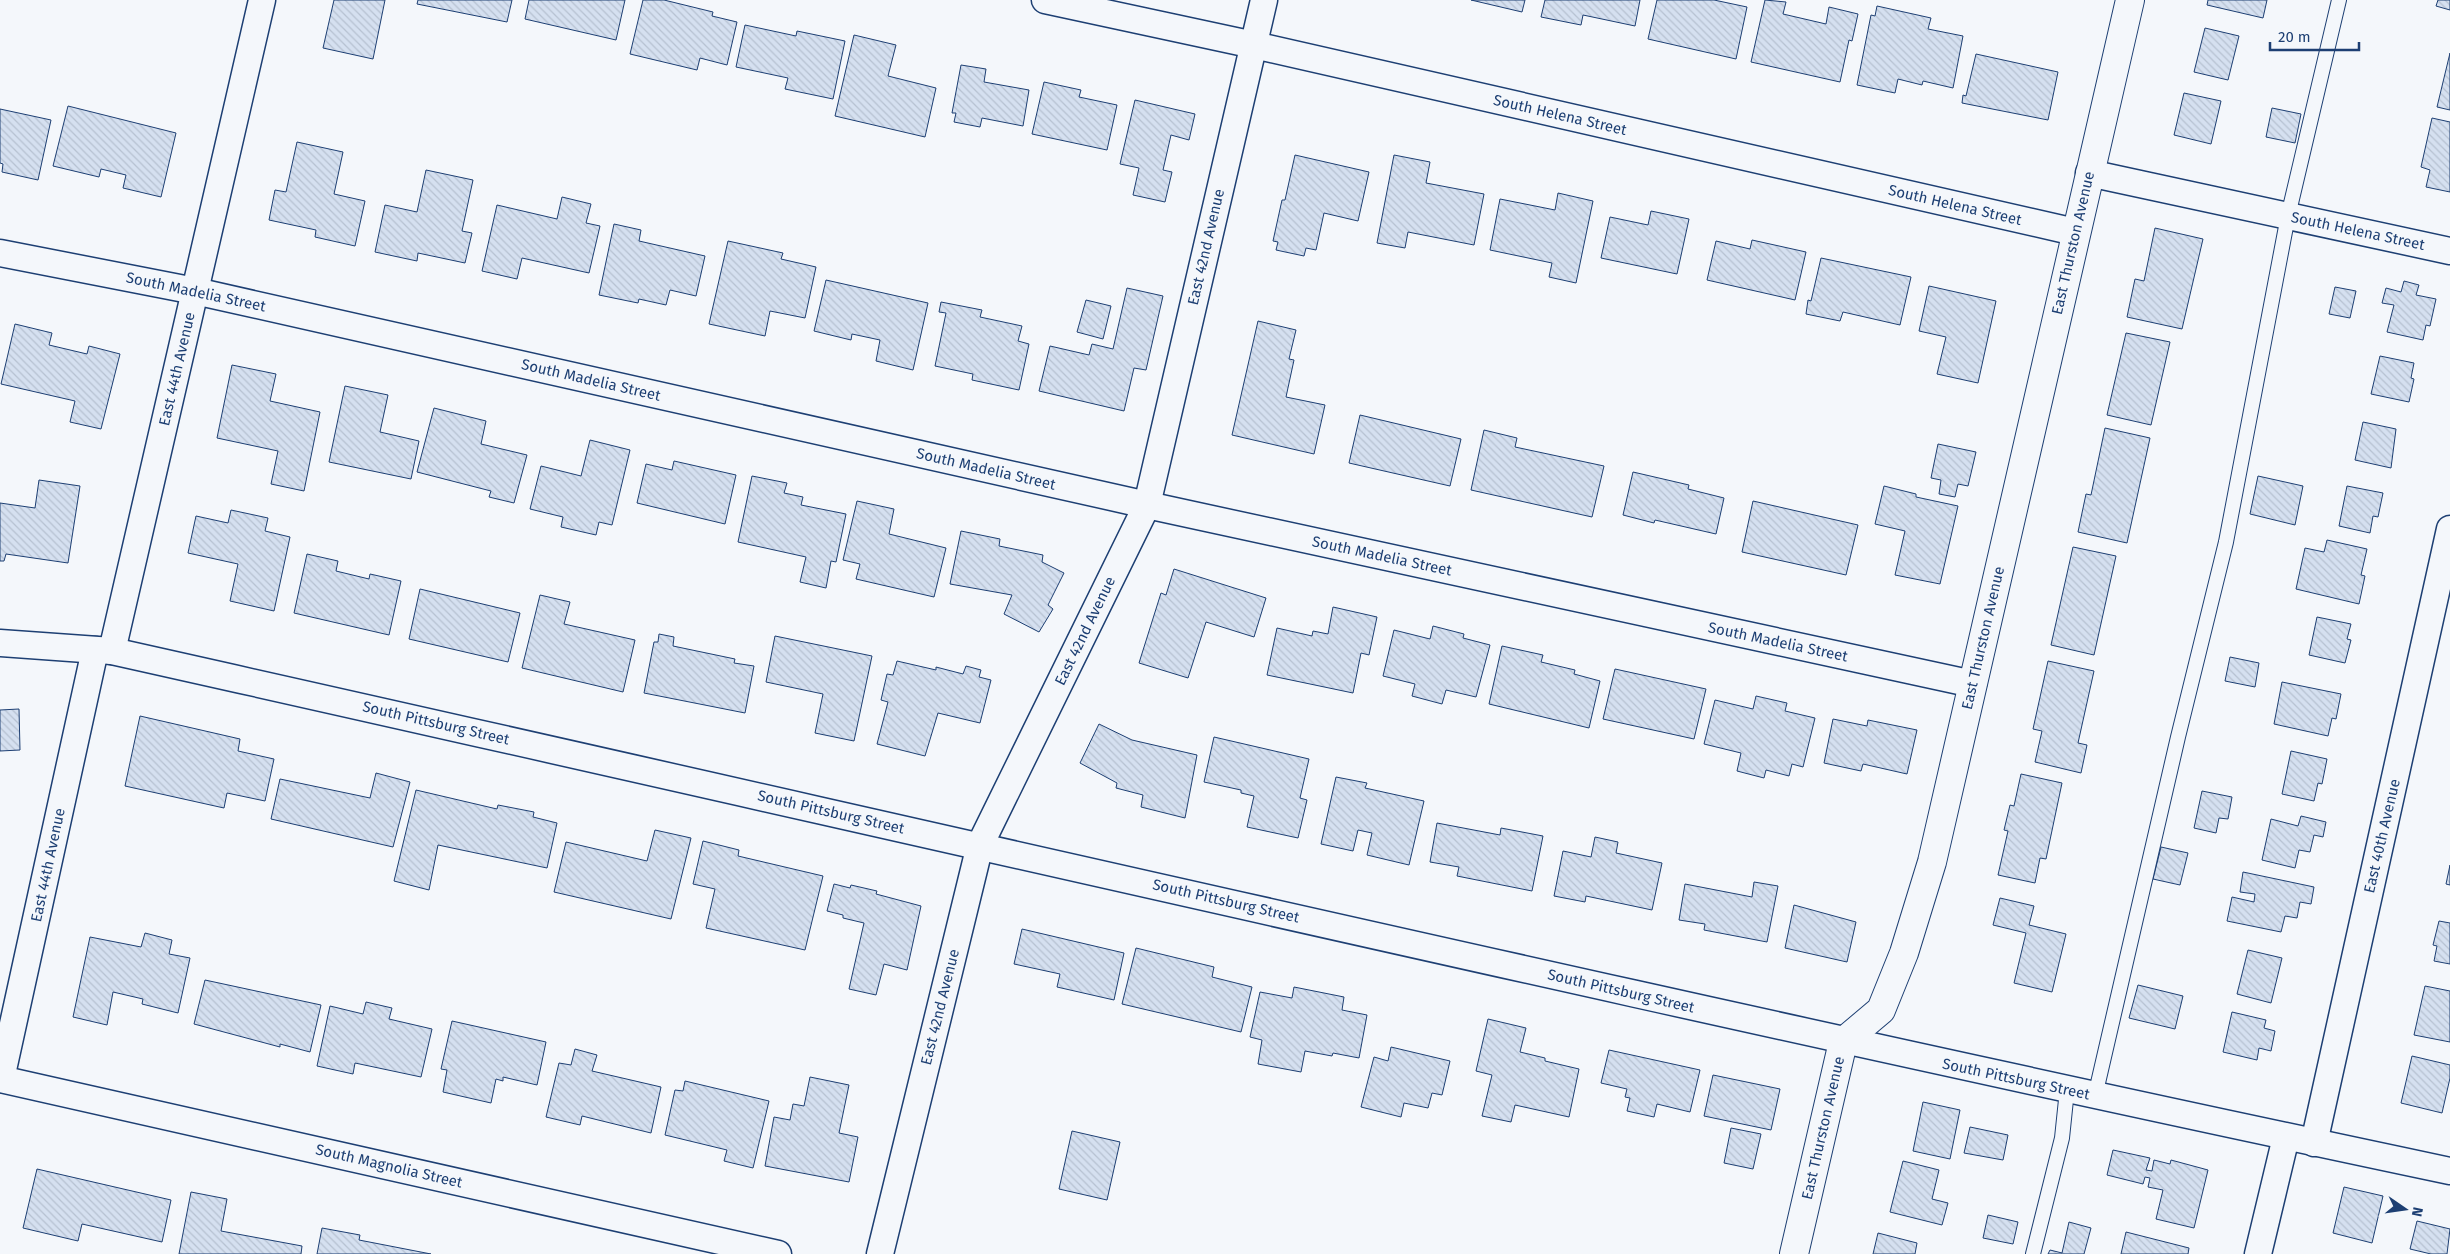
<svg xmlns="http://www.w3.org/2000/svg" width="2450" height="1254" font-family="'Fira Sans',sans-serif">
<style>
.building{fill:url(#building-back-hatch);stroke:#1d3f73}
.lines{fill:none;stroke-linecap:round;stroke-linejoin:round}
.service-casing{stroke:#1d3f73;stroke-width:16}
.minor-casing{stroke:#1d3f73;stroke-width:29}
.tertiary-casing{stroke:#1d3f73;stroke-width:30}
.service{stroke:#f4f7fb;stroke-width:14}
.minor{stroke:#f4f7fb;stroke-width:26}
.tertiary{stroke:#f4f7fb;stroke-width:28}
.labels{text-anchor:middle;dominant-baseline:central;stroke-width:4;stroke-linejoin:round;paint-order:stroke}
.street-label{font-size:15px;fill:#1d3f73;stroke:#f4f7fb}
</style>
<defs>
<pattern id="building-back-hatch" width="6" height="6" patternUnits="userSpaceOnUse" patternTransform="scale(1.25)"><rect width="6" height="6" fill="#d5e0f0"/><path d="M-1 5l2 2M0 0l6 6M5-1l2 2" fill="none" stroke="#b6c1d1"/></pattern>
</defs>
<rect width="100%" height="100%" fill="#f4f7fb"/>
<g class="building">
<path d="M334,0H385L373,59L323,48Z"/>
<path d="M418,0H512L507,22L417,4Z"/>
<path d="M529,0H625L616,40L525,19Z"/>
<path d="M643,0H664L713,12L712,16L737,22L727,65L700,58L697,70L630,54Z"/>
<path d="M1471,0H1525L1522,12Z"/>
<path d="M1545,0H1640L1635,26L1583,15L1581,25L1541,17Z"/>
<path d="M1657,0H1714L1747,7L1736,59L1648,39Z"/>
<path d="M1765,0L1786,2L1783,14L1826,24L1829,7L1858,14L1852,41L1849,40L1840,82L1751,62Z"/>
<path d="M2208,0H2267L2263,18L2207,5Z"/>
<path d="M2438,0H2450V10L2436,6Z"/>
<path d="M1877,6L1931,18L1928,29L1963,36L1953,88L1923,81L1922,85L1898,79L1895,93L1857,85L1871,15L1875,16Z"/>
<path d="M745,25L796,36L797,31L845,41L833,99L785,89L788,78L736,67Z"/>
<path d="M2205,28L2239,36L2228,80L2194,72Z"/>
<path d="M854,35L896,45L888,76L936,88L925,137L835,116Z"/>
<path d="M2450,53V110L2437,107Z"/>
<path d="M1976,54L2058,72L2048,120L1962,103L1963,95L1966,96Z"/>
<path d="M961,65L986,69L984,82L1029,90L1023,126L982,118L980,127L954,122L956,113H952Z"/>
<path d="M1044,82L1081,90L1079,97L1117,105L1107,150L1032,134Z"/>
<path d="M2184,93L2221,101L2211,144L2174,135Z"/>
<path d="M1135,100L1195,114L1189,140L1171,135L1163,170L1172,172L1165,202L1133,195L1139,168L1120,164Z"/>
<path d="M68,106L176,133L161,197L123,188L126,175L101,169L99,177L53,166Z"/>
<path d="M2272,108L2301,114L2295,143L2266,137Z"/>
<path d="M0,109L51,120L38,180L2,172L3,164L0,163Z"/>
<path d="M2432,118L2450,122V192L2426,187L2430,170L2421,167Z"/>
<path d="M297,142L343,152L334,194L365,201L355,246L315,237L316,230L269,220L275,190L286,192Z"/>
<path d="M1295,155L1369,172L1358,221L1324,213L1316,250L1306,248L1304,256L1276,250L1278,242L1273,241L1282,200H1285Z"/>
<path d="M1394,155L1430,162L1426,183L1484,194L1474,245L1408,232L1405,248L1377,243Z"/>
<path d="M426,170L473,180L462,231L472,233L465,263L418,253L417,261L375,252L385,205L417,212Z"/>
<path d="M1558,193L1593,201L1576,283L1549,277L1552,263L1490,250L1500,199L1555,210Z"/>
<path d="M562,197L591,204L586,223L600,226L589,273L522,258L517,279L482,271L497,205L557,219Z"/>
<path d="M1651,211L1689,219L1677,274L1601,258L1610,217L1648,225Z"/>
<path d="M614,224L641,230L639,241L705,256L696,296L670,290L666,305L639,299L638,303L599,295Z"/>
<path d="M2155,228L2203,239L2182,329L2127,317L2135,279L2144,281Z"/>
<path d="M1752,240L1806,252L1795,300L1707,280L1716,241L1750,249Z"/>
<path d="M728,241L783,253L781,259L816,267L805,318L770,311L765,336L709,324Z"/>
<path d="M1821,258L1911,277L1900,325L1843,312L1840,321L1806,314L1808,300L1811,301Z"/>
<path d="M826,280L928,303L913,370L876,361L880,340L852,334L851,340L814,331Z"/>
<path d="M2404,281L2419,285L2416,295L2436,299L2430,326L2426,325L2423,340L2387,332L2394,305L2382,303L2386,288L2401,292Z"/>
<path d="M1929,286L1996,301L1978,383L1937,374L1946,337L1919,331Z"/>
<path d="M2335,287L2356,291L2350,318L2329,314Z"/>
<path d="M1127,288L1163,296L1146,370L1134,368L1124,411L1039,391L1050,346L1089,355L1092,344L1113,349Z"/>
<path d="M1086,300L1111,306L1103,339L1077,332Z"/>
<path d="M941,302L982,310L980,317L1022,326L1018,341L1029,344L1019,390L972,380L973,374L935,366L946,313L939,312Z"/>
<path d="M1258,321L1296,330L1289,359L1294,360L1286,397L1325,405L1314,454L1232,435Z"/>
<path d="M15,324L52,333L49,345L87,354L89,346L120,354L101,429L70,422L75,401L1,384Z"/>
<path d="M2126,333L2170,342L2151,425L2107,415Z"/>
<path d="M2380,356L2414,363L2411,378L2414,379L2409,402L2371,394Z"/>
<path d="M232,365L276,374L270,401L320,412L304,491L271,484L278,451L217,438Z"/>
<path d="M345,386L388,395L380,432L419,441L411,479L329,462Z"/>
<path d="M434,408L486,421L481,444L527,455L514,503L489,497L491,491L417,472Z"/>
<path d="M1360,415L1461,439L1450,486L1349,463Z"/>
<path d="M2363,422L2396,429L2391,468L2355,460Z"/>
<path d="M2105,428L2150,438L2127,543L2078,532L2086,494L2091,495Z"/>
<path d="M1484,430L1517,438L1515,447L1604,466L1592,517L1471,490Z"/>
<path d="M590,440L630,450L612,525L599,522L596,535L561,527L563,517L530,509L541,466L581,476Z"/>
<path d="M1938,444L1976,452L1968,486L1958,484L1955,497L1939,494L1941,480L1931,478Z"/>
<path d="M674,461L736,475L725,524L637,503L646,464L672,470Z"/>
<path d="M1633,472L1689,485L1688,489L1724,498L1716,534L1655,520L1654,523L1623,515Z"/>
<path d="M752,476L787,483L784,493L803,497L801,505L846,514L836,562L831,561L826,588L800,582L806,557L738,542Z"/>
<path d="M2258,476L2303,486L2295,525L2250,514Z"/>
<path d="M39,480L80,486L68,563L6,554L4,561H0V503L35,508Z"/>
<path d="M1884,486L1916,494V497L1958,506L1940,584L1895,575L1905,531L1875,524Z"/>
<path d="M2347,486L2383,493L2378,517L2373,516L2370,533L2339,526Z"/>
<path d="M857,501L894,509L889,534L946,548L934,597L856,579L860,564L843,560Z"/>
<path d="M1753,501L1858,525L1846,575L1742,552Z"/>
<path d="M231,510L268,518L265,531L290,537L274,611L230,601L238,564L188,553L196,516L228,523Z"/>
<path d="M961,531L1000,539L999,546L1043,555L1042,562L1064,573L1048,605L1053,609L1039,632L1004,614L1012,595L950,584Z"/>
<path d="M2327,540L2367,549L2361,575L2365,576L2359,604L2296,589L2305,548L2324,552Z"/>
<path d="M2073,547L2116,556L2094,655L2051,645Z"/>
<path d="M307,554L338,561L336,571L369,579L370,574L401,581L389,635L294,613Z"/>
<path d="M1174,569L1266,598L1254,637L1206,622L1188,678L1139,663L1161,593L1166,595Z"/>
<path d="M420,589L520,613L508,662L409,639Z"/>
<path d="M540,595L570,602L564,624L635,640L623,692L522,668Z"/>
<path d="M1333,607L1377,617L1369,655L1361,653L1353,693L1267,675L1277,628L1312,636L1313,631L1328,634Z"/>
<path d="M2317,617L2351,624L2347,639L2351,640L2345,663L2309,655Z"/>
<path d="M1433,626L1464,634L1463,638L1490,645L1476,697L1446,690L1442,704L1412,696L1415,684L1383,676L1394,630L1430,639Z"/>
<path d="M659,634L674,637L673,646L735,659L734,663L754,666L745,713L644,693L654,642H658Z"/>
<path d="M775,636L872,656L854,741L815,733L823,694L766,682Z"/>
<path d="M1502,646L1543,655L1541,662L1575,670L1574,674L1600,681L1589,728L1489,704Z"/>
<path d="M2230,657L2259,663L2255,687L2225,681Z"/>
<path d="M897,661L936,670V667L963,674L966,666L981,670L979,677L991,680L980,723L938,713L925,756L877,744L888,702L881,700L887,674L893,675Z"/>
<path d="M2048,661L2094,671L2078,743L2087,745L2081,773L2035,762L2042,731L2033,729Z"/>
<path d="M1615,669L1706,689L1694,739L1603,719Z"/>
<path d="M2282,682L2341,694L2336,719L2332,718L2328,736L2274,724Z"/>
<path d="M1756,696L1787,703L1785,711L1815,718L1803,767L1792,764L1789,776L1766,770L1764,778L1737,771L1741,753L1704,744L1715,700L1753,709Z"/>
<path d="M19,709L20,750L0,751V710Z"/>
<path d="M140,716L240,739L238,751L274,759L265,801L227,793L224,808L125,786Z"/>
<path d="M1833,719L1867,726L1868,720L1917,730L1907,774L1863,764L1861,771L1824,763Z"/>
<path d="M1099,724L1132,740L1197,755L1185,818L1141,807L1143,795L1116,788L1117,783L1080,763Z"/>
<path d="M1214,737L1309,759L1300,798L1307,800L1298,838L1247,827L1254,796L1241,793V790L1204,782Z"/>
<path d="M2291,751L2327,759L2322,784L2318,783L2314,801L2282,794Z"/>
<path d="M376,773L410,782L393,847L271,819L280,779L370,798Z"/>
<path d="M2021,774L2062,783L2046,859L2040,858L2035,883L1998,875L2008,831L2004,830L2010,805L2014,806Z"/>
<path d="M1336,777L1367,783L1365,788L1424,801L1409,865L1367,855L1372,833L1358,830L1353,851L1321,844Z"/>
<path d="M416,790L497,809L498,805L534,812L533,817L557,823L547,868L438,845L429,890L394,881Z"/>
<path d="M2202,791L2232,797L2228,819L2219,818L2216,833L2194,828Z"/>
<path d="M2301,816L2326,822L2323,837L2314,835L2310,852L2299,850L2295,868L2262,860L2271,819L2298,826Z"/>
<path d="M1437,823L1500,835L1501,828L1543,836L1532,891L1457,876L1459,867L1430,862Z"/>
<path d="M655,830L691,838L671,919L554,892L566,842L647,861Z"/>
<path d="M1595,837L1618,842L1616,853L1662,863L1652,910L1586,896L1585,902L1554,896L1563,851L1591,857Z"/>
<path d="M703,841L739,850L738,856L823,876L805,950L706,928L715,889L693,884Z"/>
<path d="M2161,847L2188,853L2180,885L2153,879Z"/>
<path d="M2450,865V885L2446,884Z"/>
<path d="M2243,872L2314,887L2311,904L2300,902L2297,918L2285,916L2281,932L2227,921L2232,897L2254,902L2255,894L2240,892Z"/>
<path d="M1754,882L1778,886L1767,942L1704,930L1705,924L1679,920L1685,884L1752,897Z"/>
<path d="M834,884L850,888L851,885L877,891L876,894L921,906L907,970L884,964L876,995L849,989L864,923L843,918V915L827,911Z"/>
<path d="M2000,898L2034,906L2029,925L2066,934L2052,992L2014,983L2026,933L1993,925Z"/>
<path d="M1794,905L1856,922L1847,962L1785,948Z"/>
<path d="M2439,921L2450,923V964L2434,961L2437,946L2433,945Z"/>
<path d="M1022,929L1124,953L1114,1000L1057,987L1060,974L1014,964Z"/>
<path d="M145,933L172,940L169,954L190,958L178,1013L142,1004L143,999L113,992L107,1025L73,1017L90,937L141,947Z"/>
<path d="M1136,948L1214,967L1212,977L1252,987L1241,1032L1122,1004Z"/>
<path d="M2248,950L2282,958L2271,1003L2237,994Z"/>
<path d="M205,980L321,1005L310,1052L280,1044V1047L194,1024Z"/>
<path d="M2138,985L2183,996L2175,1029L2129,1018Z"/>
<path d="M2425,986L2450,991V1042L2414,1035Z"/>
<path d="M1294,987L1344,997L1342,1010L1367,1015L1359,1058L1333,1053L1332,1056L1305,1051L1301,1072L1258,1064L1262,1040L1250,1037L1260,992L1292,998Z"/>
<path d="M366,1002L392,1008L389,1019L432,1029L421,1077L355,1063L353,1074L317,1066L330,1006L363,1014Z"/>
<path d="M2232,1012L2266,1020L2264,1028L2275,1031L2271,1051L2259,1048L2257,1060L2223,1052Z"/>
<path d="M1488,1019L1526,1028L1520,1052L1545,1058V1061L1579,1069L1569,1117L1515,1105L1511,1122L1482,1116L1492,1075L1476,1071Z"/>
<path d="M452,1021L546,1042L537,1085L503,1077V1081L496,1079L491,1103L443,1092L447,1070L441,1069Z"/>
<path d="M1391,1047L1450,1061L1442,1095L1432,1093L1428,1108L1404,1103L1401,1117L1361,1107L1374,1057L1388,1061Z"/>
<path d="M575,1049L597,1055L592,1071L661,1087L651,1133L582,1116L580,1125L546,1117L559,1063L571,1065Z"/>
<path d="M1609,1050L1700,1070L1690,1112L1657,1104L1654,1117L1627,1111L1630,1098L1625,1097L1627,1089L1601,1083Z"/>
<path d="M2412,1056L2450,1065V1078L2442,1113L2401,1103Z"/>
<path d="M1713,1075L1780,1089L1771,1130L1704,1116Z"/>
<path d="M810,1077L849,1085L839,1133L858,1137L849,1182L765,1166L774,1117L790,1120L793,1104L804,1106Z"/>
<path d="M685,1081L769,1101L753,1168L724,1161L727,1150L665,1135L675,1090L683,1091Z"/>
<path d="M1923,1102L1960,1110L1950,1159L1913,1151Z"/>
<path d="M1970,1127L2008,1135L2003,1160L1964,1153Z"/>
<path d="M1731,1128L1761,1134L1753,1169L1724,1163Z"/>
<path d="M1072,1131L1120,1142L1107,1200L1059,1189Z"/>
<path d="M2113,1150L2150,1158L2146,1170L2152,1171L2154,1160L2170,1164L2171,1160L2208,1170L2194,1228L2156,1219L2163,1190L2148,1187L2150,1178L2145,1177L2143,1184L2107,1175Z"/>
<path d="M1903,1161L1939,1170L1932,1199L1948,1203L1942,1225L1890,1212Z"/>
<path d="M37,1169L171,1200L162,1242L82,1224L78,1241L23,1228Z"/>
<path d="M2344,1187L2383,1196L2372,1243L2333,1233Z"/>
<path d="M191,1192L227,1199L221,1231L302,1246L301,1254H179Z"/>
<path d="M1988,1215L2018,1222L2013,1244L1983,1238Z"/>
<path d="M2417,1221L2450,1229L2447,1254H2431L2410,1249Z"/>
<path d="M2069,1222L2091,1228L2084,1254H2048L2050,1250L2062,1253Z"/>
<path d="M322,1228L360,1235L359,1240L431,1254H317Z"/>
<path d="M2126,1232L2189,1248L2188,1254H2121Z"/>
<path d="M1878,1233L1917,1243L1915,1254H1873Z"/>
</g>
<g class="lines">
<g class="service-casing">
<g id="service">
<path d="M2095,1096L2178,737L2226,542L2288,216L2339,0"/>
<path d="M2033,1254L2062,1138L2067,1090"/>
</g>
</g>
<g class="minor-casing">
<g id="minor">
<path d="M1045,0L1254,45L2075,232"/>
<path d="M2089,173L2450,251"/>
<path d="M0,253L195,291L1147,505L1973,684"/>
<path d="M0,643L112,651C891,825 1669,1006 2450,1171"/>
<path d="M112,651L262,0"/>
<path d="M0,1079L778,1254"/>
<path d="M1,1079L95,650"/>
<path d="M2314,1143L2450,529"/>
<path d="M880,1254L980,845L1147,505L1264,0"/>
<path d="M2258,1254L2286,1137"/>
</g>
</g>
<g class="tertiary-casing">
<path id="tertiary" d="M1794,1254L1843,1042L1881,1010L1904,953L1932,862L2130,0"/>
</g>
<use href="#service" class="service"/>
<use href="#minor" class="minor"/>
<use href="#tertiary" class="tertiary"/>
</g>
<g class="labels">
<g class="street-label">
<text transform="translate(1560 115) rotate(13)">South Helena Street</text>
<text transform="translate(1955 205) rotate(13)">South Helena Street</text>
<text transform="translate(2358 231) rotate(12)">South Helena Street</text>
<text transform="translate(2073 243) rotate(-77)">East Thurston Avenue</text>
<text transform="translate(1206 247) rotate(-77)">East 42nd Avenue</text>
<text transform="translate(196 292) rotate(12)">South Madelia Street</text>
<text transform="translate(177 369) rotate(-77)">East 44th Avenue</text>
<text transform="translate(591 380) rotate(13)">South Madelia Street</text>
<text transform="translate(986 469) rotate(13)">South Madelia Street</text>
<text transform="translate(1382 556) rotate(12)">South Madelia Street</text>
<text transform="translate(1085 631) rotate(-64)">East 42nd Avenue</text>
<text transform="translate(1983 638) rotate(-77)">East Thurston Avenue</text>
<text transform="translate(1778 642) rotate(12)">South Madelia Street</text>
<text transform="translate(436 723) rotate(13)">South Pittsburg Street</text>
<text transform="translate(831 812) rotate(13)">South Pittsburg Street</text>
<text transform="translate(2382 836) rotate(-77)">East 40th Avenue</text>
<text transform="translate(48 865) rotate(-78)">East 44th Avenue</text>
<text transform="translate(1226 901) rotate(13)">South Pittsburg Street</text>
<text transform="translate(1621 991) rotate(13)">South Pittsburg Street</text>
<text transform="translate(940 1007) rotate(-76)">East 42nd Avenue</text>
<text transform="translate(2016 1079) rotate(12)">South Pittsburg Street</text>
<text transform="translate(1823 1128) rotate(-77)">East Thurston Avenue</text>
<text transform="translate(389 1166) rotate(13)">South Magnolia Street</text>
</g>
</g>
<g transform="translate(2405 1209) rotate(103)" stroke="#f4f7fb" stroke-width="4" paint-order="stroke">
<path d="M0-4L9 19L0 12L-9 19Z" fill="#1d3f73"/>
<text y="-8" font-size="14" font-weight="bold" text-anchor="middle" fill="#1d3f73">N</text>
</g>
<path d="M2270 42v8h89v-8" fill="none" stroke="#1d3f73" stroke-width="2.5"/>
<text x="2278" y="42" font-size="15" fill="#1d3f73" stroke="#f4f7fb" stroke-width="4" paint-order="stroke">20 m</text>
</svg>
